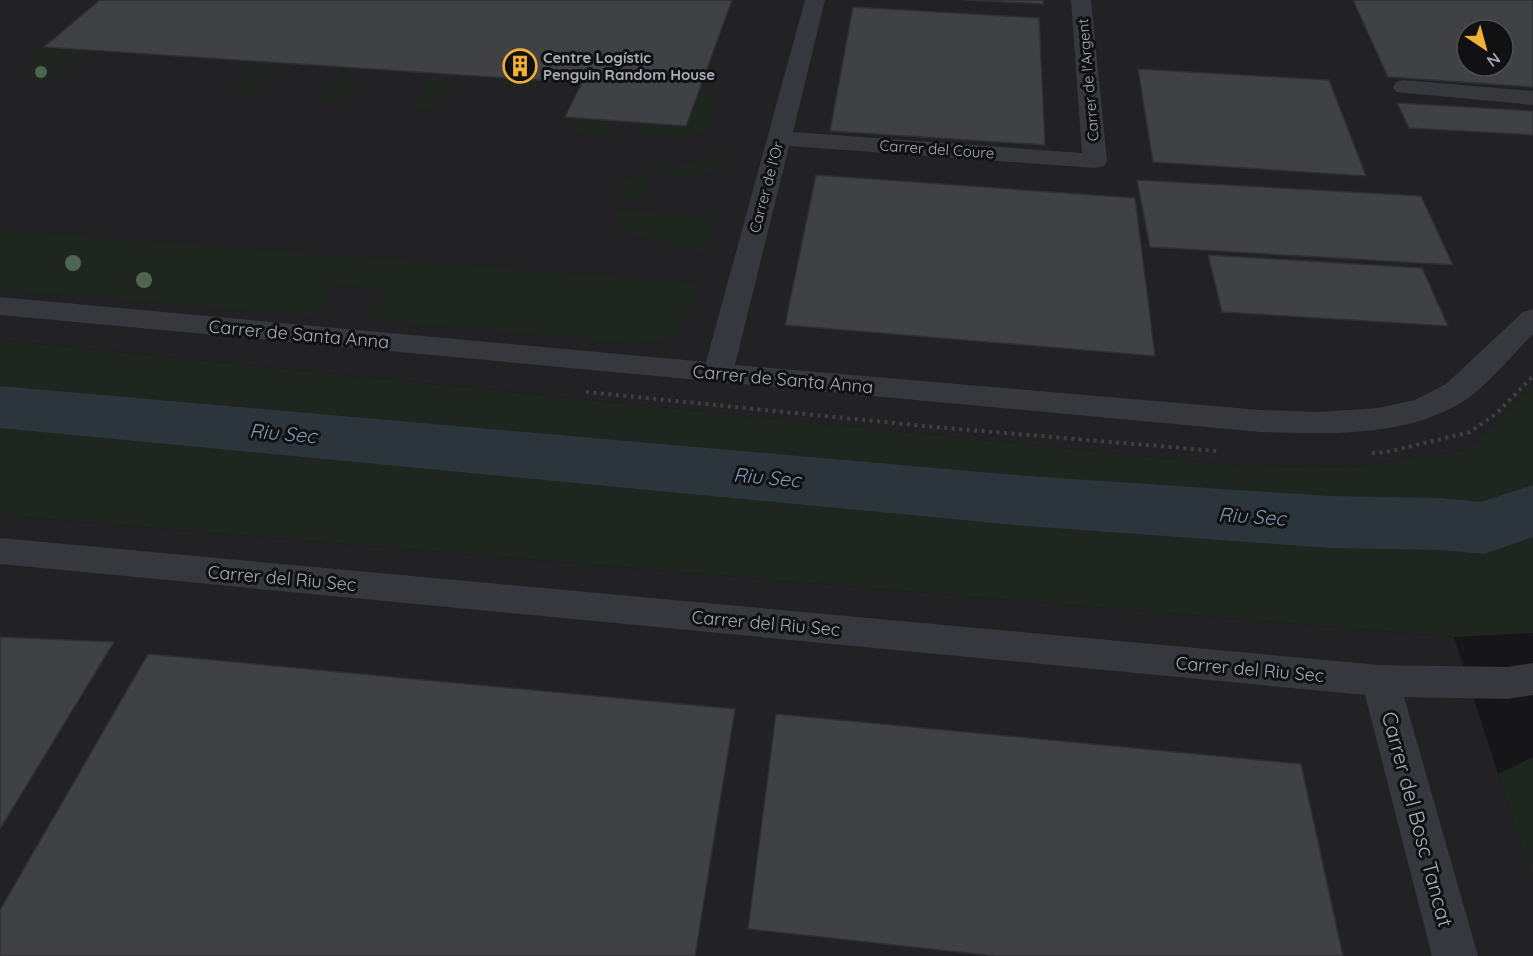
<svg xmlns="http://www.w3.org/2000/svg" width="1533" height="956" font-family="Quicksand,sans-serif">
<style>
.built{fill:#222225;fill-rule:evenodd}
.green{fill:#1e261f}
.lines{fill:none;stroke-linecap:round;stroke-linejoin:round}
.river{fill:#2c353c;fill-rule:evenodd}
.building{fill:#404145;stroke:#303034;stroke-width:1.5;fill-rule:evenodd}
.path{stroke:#3d3f44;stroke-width:4;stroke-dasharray:3 4.5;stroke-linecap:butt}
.minor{fill:#37383d;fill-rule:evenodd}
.tree{fill:#506452}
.labels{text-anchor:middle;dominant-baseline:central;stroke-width:6;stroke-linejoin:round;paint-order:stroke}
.far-poi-label{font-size:15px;font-weight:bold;fill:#a8adb8;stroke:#111113;text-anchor:start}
.far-street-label{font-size:15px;fill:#a8adb8;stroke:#111113}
.street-label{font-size:18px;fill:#a8adb8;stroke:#111113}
.water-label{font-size:20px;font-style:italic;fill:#7f9bb3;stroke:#111113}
.near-street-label{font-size:21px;fill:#a8adb8;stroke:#111113}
</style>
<rect width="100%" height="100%" fill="#161618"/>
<g class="built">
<path d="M0,0H1533V384L1470,449L1351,468L1229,465L0,340ZM1467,30H1503V66H1467Z"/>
<path d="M0,515L1454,637L1533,882V956H0Z"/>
</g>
<g class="green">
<path d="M44,47L84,50L49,81L27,79L37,50Z"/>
<path d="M256,66H275L249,96L231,95Z"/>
<path d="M344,72L359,73L339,103L320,101Z"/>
<path d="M431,79H451L434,108H411Z"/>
<path d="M698,93L717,94C714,104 712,118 707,126C695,144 656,137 638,135L644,123Z"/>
<path d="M572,118L612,121L605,135L581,134L570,127Z"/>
<path d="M727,155C714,186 681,176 653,174L640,202L615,199C617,195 618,189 621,185C632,172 705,161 727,155Z"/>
<path d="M614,210L714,217L707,253L672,248L665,240L630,236L621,232Z"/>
<path d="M0,230L698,283C693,304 684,334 660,340C651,342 641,342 632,343L365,319L387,289L335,285L313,316L0,289Z"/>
<path d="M0,340L1229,465L1351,468L1470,449L1533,384V633L1454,637L0,515Z"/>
<path d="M1533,757V882L1498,774Z"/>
</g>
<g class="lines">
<path class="river" d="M0,386L1027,476L1330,496L1441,498L1481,502L1533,485V537L1484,554L1441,550L1330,548L1027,526L0,428Z"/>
</g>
<g class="building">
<path d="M100,0H732L686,126L565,117L582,83L44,47Z"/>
<path d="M965,0H1043V4Z"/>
<path d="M1353,0H1533V87L1388,77ZM1467,30H1503V66H1467Z"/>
<path d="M853,7L1039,18L1045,145L830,131Z"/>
<path d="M1138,69L1329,80L1366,176L1153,162Z"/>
<path d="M1397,103L1533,111V135L1409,128Z"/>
<path d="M816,175L1135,198L1155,356L785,325Z"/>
<path d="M1137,180L1421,196L1453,265L1150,247Z"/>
<path d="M1208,255L1422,268L1448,326L1222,312Z"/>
<path d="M0,637L114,642L0,829Z"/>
<path d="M148,654L735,709L695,956H0V910Z"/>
<path d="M776,714L1301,764L1343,956H995L748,929Z"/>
</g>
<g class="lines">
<g class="path">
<path d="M586,392L934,427L1217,451"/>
<path d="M1372,453L1387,452L1470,432L1497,413L1533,376"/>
</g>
<g class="minor">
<path d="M805,0H825L793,132L1082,153L1071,0H1091L1107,161L1104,166L1095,168L789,146L735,365L1260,410L1320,412L1378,408L1415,400L1446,384L1523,312L1533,309V334C1515,352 1487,385 1467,399C1408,438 1328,434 1260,432L0,315V297L706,362Z"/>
<path d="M1404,80L1533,91V105L1396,92L1393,87L1396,82Z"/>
<path d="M0,538L1380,665L1507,667L1533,663V695L1507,699L1404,697L1478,956H1432L1365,695L0,564Z"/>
</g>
</g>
<g class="tree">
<circle cx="41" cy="72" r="6"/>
<circle cx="73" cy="263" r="8"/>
<circle cx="144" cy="280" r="8"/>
</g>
<defs>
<g id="building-ring" transform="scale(1.725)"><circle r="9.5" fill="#111113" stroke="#f2b134" stroke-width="1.5"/><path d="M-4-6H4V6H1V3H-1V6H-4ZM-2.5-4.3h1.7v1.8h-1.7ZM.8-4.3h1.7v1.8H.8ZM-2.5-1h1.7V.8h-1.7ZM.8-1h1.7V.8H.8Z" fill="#f2b134"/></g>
</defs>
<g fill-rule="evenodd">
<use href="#building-ring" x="520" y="66"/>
</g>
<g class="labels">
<g class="far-poi-label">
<text x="543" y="57">Centre Logístic<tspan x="543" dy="17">Penguin Random House</tspan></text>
</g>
<g class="far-street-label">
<text transform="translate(1088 80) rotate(-95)">Carrer de l'Argent</text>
<text transform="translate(937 149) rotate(4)">Carrer del Coure</text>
<text transform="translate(766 187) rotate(-75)">Carrer de l'Or</text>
</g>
<g class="street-label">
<text transform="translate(299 334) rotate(5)">Carrer de Santa Anna</text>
<text transform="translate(783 379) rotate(5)">Carrer de Santa Anna</text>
<text transform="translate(282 578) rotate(5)">Carrer del Riu Sec</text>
<text transform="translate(766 623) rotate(5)">Carrer del Riu Sec</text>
<text transform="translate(1250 669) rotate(5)">Carrer del Riu Sec</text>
</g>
<g class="water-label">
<text transform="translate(283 433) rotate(5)">Riu Sec</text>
<text transform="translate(767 477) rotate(5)">Riu Sec</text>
<text transform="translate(1252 516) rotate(4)">Riu Sec</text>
</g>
<g class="near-street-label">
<text transform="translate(1418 819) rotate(75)">Carrer del Bosc Tancat</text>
</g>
</g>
<g transform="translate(1485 48) rotate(144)"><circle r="28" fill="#111113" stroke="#4d4f55" stroke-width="1.5"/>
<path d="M0-4.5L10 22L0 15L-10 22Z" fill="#f2b134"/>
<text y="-9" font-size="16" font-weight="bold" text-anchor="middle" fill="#a8adb8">N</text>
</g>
</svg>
